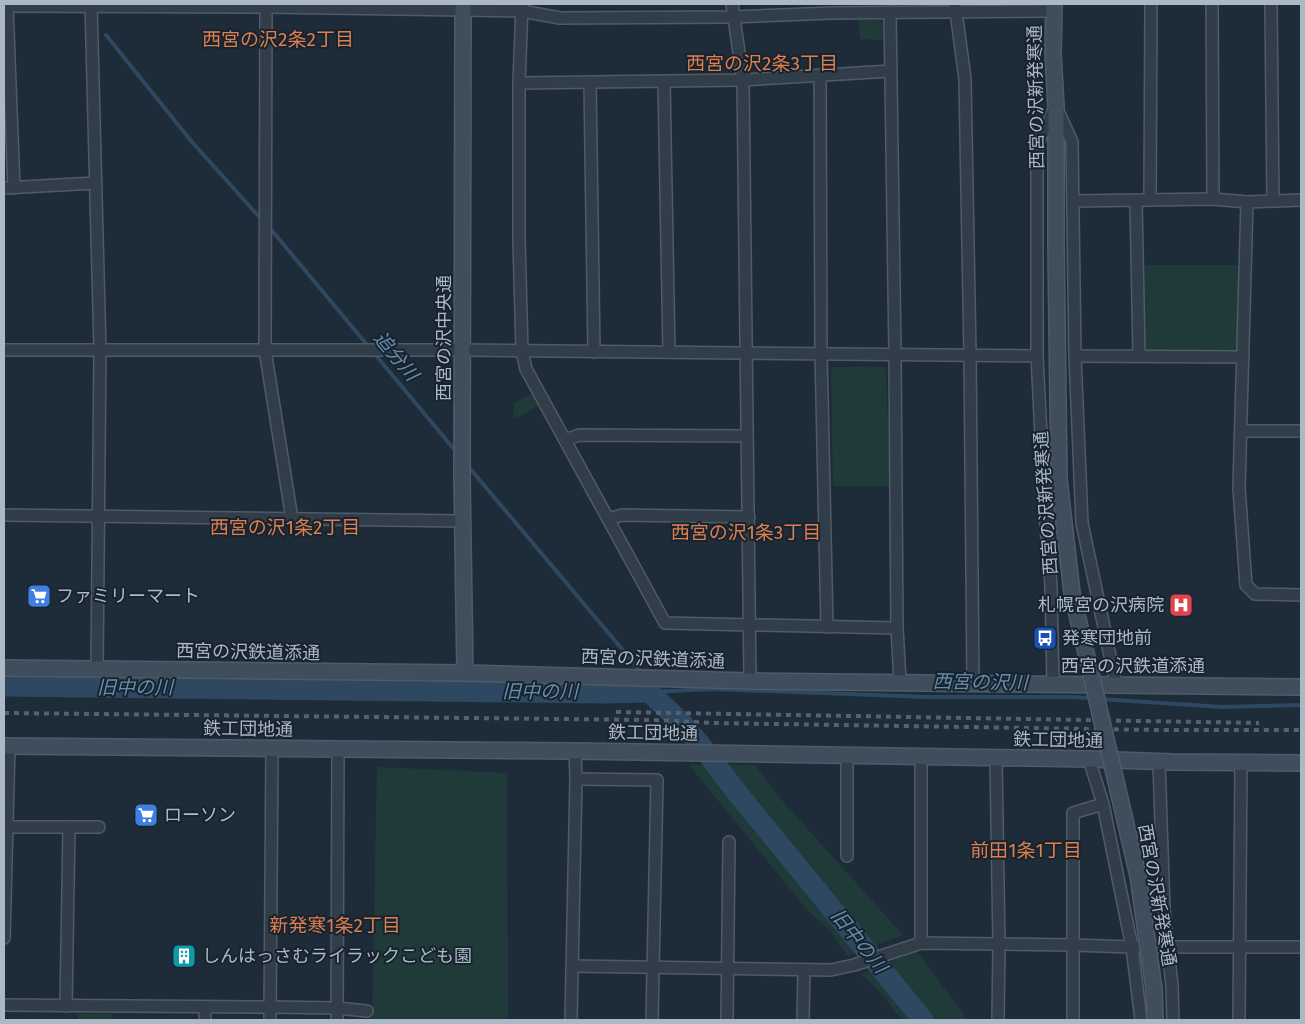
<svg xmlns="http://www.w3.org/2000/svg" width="1305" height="1024" font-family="'Fira Sans','Noto Sans JP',sans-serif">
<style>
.green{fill:#203a3a}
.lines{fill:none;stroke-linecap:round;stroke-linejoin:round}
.stream{stroke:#2d4860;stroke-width:4}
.river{stroke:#2d4860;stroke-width:21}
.street-casing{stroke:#4f5b67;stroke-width:14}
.secondary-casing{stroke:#4f5b67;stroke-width:18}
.street{stroke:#313e49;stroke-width:11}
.secondary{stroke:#3f4d5d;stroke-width:15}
.rail{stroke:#536271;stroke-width:4;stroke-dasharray:5 5;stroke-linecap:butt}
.secondary-bridge-casing{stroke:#4f5b67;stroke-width:18;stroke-linecap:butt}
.secondary-bridge{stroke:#3f4d5d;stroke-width:15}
.labels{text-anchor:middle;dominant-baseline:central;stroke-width:4;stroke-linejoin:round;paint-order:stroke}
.street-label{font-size:18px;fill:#abb8c6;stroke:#17232e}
.poi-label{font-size:18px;fill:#abb8c6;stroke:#17232e;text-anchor:start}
.neighbourhood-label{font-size:19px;fill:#dd7f4f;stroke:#17232e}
.water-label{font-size:19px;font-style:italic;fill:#688dad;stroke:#17232e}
</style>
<rect width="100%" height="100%" fill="#1e2c39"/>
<g class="green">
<path d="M859,20H880L883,24V40L860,39Z"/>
<path d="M1144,265H1239L1237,347L1232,351L1149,352L1145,348Z"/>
<path d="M834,367H883L886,370L890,486H833L831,370Z"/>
<path d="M532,394L539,406L513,419L514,403Z"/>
<path d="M689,765H755L778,796L903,935L848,956L831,932L808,911Z"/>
<path d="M377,767L507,773L508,1020H372Z"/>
<path d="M916,951L964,1015L968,1020H902L883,995L861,974Z"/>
<rect x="78" y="1014" width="33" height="6"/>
</g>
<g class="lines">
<g class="stream">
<path d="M106,35L192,142L262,220"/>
<path d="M269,227L458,454"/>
<path d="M467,465L643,674"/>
<path d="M651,683L658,690"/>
<path d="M649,692L714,689L927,697H1069L1092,698"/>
<path d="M1101,699L1222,707L1301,705"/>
</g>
<path class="river" d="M4,686L606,693L649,692L682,723L699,743L738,794L923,1020"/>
<g class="street-casing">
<g id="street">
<path d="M91,4L100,350L97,669"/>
<path d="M266,4L265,350L292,519"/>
<path d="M732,4L743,80L750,681"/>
<path d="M955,4L965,79L970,355L973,683"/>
<path d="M1212,4L1213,199"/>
<path d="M1271,4L1273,200"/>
<path d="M522,5L519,83V240L522,351L526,369L665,623L897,628"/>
<path d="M4,6L266,7L463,10L522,11L560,18L733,17L830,13L1054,11"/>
<path d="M7,6L14,188"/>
<path d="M890,12L895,354L897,628L900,682"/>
<path d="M820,75L821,353L827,627"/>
<path d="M664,81L669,352"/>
<path d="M590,82L594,352"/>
<path d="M519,83L743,80L891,71"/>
<path d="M1058,111L1072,142L1075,356L1082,523L1116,684"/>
<path d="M4,188L95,183"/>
<path d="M1150,200L1151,4"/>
<path d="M1073,201L1213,199L1247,202L1301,200"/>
<path d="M1136,201L1139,355"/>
<path d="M1247,202L1239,488L1246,585L1255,594L1301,595"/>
<path d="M4,350H463L1037,356"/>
<path d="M1075,356L1243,357"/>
<path d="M1241,431H1301"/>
<path d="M565,440L579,435L747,436"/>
<path d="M4,515L463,521"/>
<path d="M608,519L622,515L749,517"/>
<path d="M1053,685L1051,586L1045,515L1037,356V144L1055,108"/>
<path d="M847,755V856"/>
<path d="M921,756V943"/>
<path d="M996,758L999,945L998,1020"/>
<path d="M1089,759L1103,804L1132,947L1141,1020"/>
<path d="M1159,762L1164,910L1172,986L1173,1020"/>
<path d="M576,779L657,780L652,1020"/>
<path d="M7,827H99"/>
<path d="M4,938L9,746"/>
<path d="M572,966L831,970L854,965L921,943L1073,945L1132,947H1301"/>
<path d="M4,1005L270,1007L337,1008L367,1011"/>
<path d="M66,1006L69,827"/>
<path d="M205,1020V1007"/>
<path d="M270,1020L272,748"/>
<path d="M337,1020L338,749"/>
<path d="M571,1020L576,779L575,751"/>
<path d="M727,1020L729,842"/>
<path d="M803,1020L804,970"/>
<path d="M1073,1020V813L1103,804"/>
<path d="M1239,1020L1241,762"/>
</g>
</g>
<g class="secondary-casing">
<g id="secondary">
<path d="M463,4L462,477L465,673"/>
<path d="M1054,4L1053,53L1056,107V246"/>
<path d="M4,668L465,673L750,681L1301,687"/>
<path d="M4,746L575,751L1089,759L1172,762L1301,763"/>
</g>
</g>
<use href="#street" class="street"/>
<use href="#secondary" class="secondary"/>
<g class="rail">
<path d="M616,712L1259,723"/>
<path d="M4,713L653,720L712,723L1157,730H1301"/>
</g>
<g class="secondary-bridge-casing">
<path id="secondary-bridge" d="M1056,246L1059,479L1072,593L1138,876L1154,989L1155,1020"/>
</g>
<use href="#secondary-bridge" class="secondary-bridge"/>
</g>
<defs>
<g id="supermarket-square" transform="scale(1.25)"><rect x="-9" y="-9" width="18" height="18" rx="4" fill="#3f7fe0" stroke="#17232e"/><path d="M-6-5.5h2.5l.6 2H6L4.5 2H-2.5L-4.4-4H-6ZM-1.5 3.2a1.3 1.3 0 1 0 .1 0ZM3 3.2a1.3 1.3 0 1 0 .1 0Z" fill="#fff"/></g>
<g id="hospital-square" transform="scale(1.25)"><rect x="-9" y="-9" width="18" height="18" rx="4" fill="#e0444e" stroke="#17232e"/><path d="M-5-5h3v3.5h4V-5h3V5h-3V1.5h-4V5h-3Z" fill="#fff"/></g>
<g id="bus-square" transform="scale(1.25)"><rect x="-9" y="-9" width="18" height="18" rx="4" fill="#1a4fb4" stroke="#17232e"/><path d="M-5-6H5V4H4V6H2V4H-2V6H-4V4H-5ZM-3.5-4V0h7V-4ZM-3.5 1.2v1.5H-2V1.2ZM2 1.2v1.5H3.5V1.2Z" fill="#fff"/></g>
<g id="building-square" transform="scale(1.25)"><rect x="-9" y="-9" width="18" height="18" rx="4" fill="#0f9aa8" stroke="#17232e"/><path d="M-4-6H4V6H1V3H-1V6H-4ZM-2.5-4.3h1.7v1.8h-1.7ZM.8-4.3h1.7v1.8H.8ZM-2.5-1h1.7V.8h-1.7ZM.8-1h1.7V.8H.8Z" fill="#fff"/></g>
</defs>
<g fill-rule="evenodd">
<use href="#supermarket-square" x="39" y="596"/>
<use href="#hospital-square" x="1181" y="605"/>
<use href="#bus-square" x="1045" y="638"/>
<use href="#supermarket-square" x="146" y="815"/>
<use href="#building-square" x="184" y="956"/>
</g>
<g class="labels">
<g class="street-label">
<text transform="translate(1036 97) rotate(-91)">西宮の沢新発寒通</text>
<text transform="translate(444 338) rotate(-90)">西宮の沢中央通</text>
<text transform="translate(1046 503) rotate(-94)">西宮の沢新発寒通</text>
<text transform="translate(248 652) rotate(1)">西宮の沢鉄道添通</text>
<text transform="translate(653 659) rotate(2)">西宮の沢鉄道添通</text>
<text x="1133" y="666">西宮の沢鉄道添通</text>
<text transform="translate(248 729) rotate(1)">鉄工団地通</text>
<text transform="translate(653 733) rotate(1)">鉄工団地通</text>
<text transform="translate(1058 740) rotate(1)">鉄工団地通</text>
<text transform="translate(1157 895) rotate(80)">西宮の沢新発寒通</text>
</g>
<g class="poi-label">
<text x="56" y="596">ファミリーマート</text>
<text x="1164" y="605" text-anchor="end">札幌宮の沢病院</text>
<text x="1062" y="638">発寒団地前</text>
<text x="164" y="815">ローソン</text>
<text x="202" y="956">しんはっさむライラックこども園</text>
</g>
<g class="neighbourhood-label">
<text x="278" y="39">西宮の沢2条2丁目</text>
<text x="762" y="63">西宮の沢2条3丁目</text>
<text x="285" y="527">西宮の沢1条2丁目</text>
<text x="746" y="532">西宮の沢1条3丁目</text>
<text x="1026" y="850">前田1条1丁目</text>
<text x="335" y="925">新発寒1条2丁目</text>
</g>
<g class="water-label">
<text transform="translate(396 356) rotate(50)">追分川</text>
<text transform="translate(980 682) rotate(1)">西宮の沢川</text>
<text x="135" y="687">旧中の川</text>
<text x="540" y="691">旧中の川</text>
<text transform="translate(859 941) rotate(51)">旧中の川</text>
</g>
</g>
<rect width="1305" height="1024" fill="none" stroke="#abb8c6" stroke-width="10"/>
</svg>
